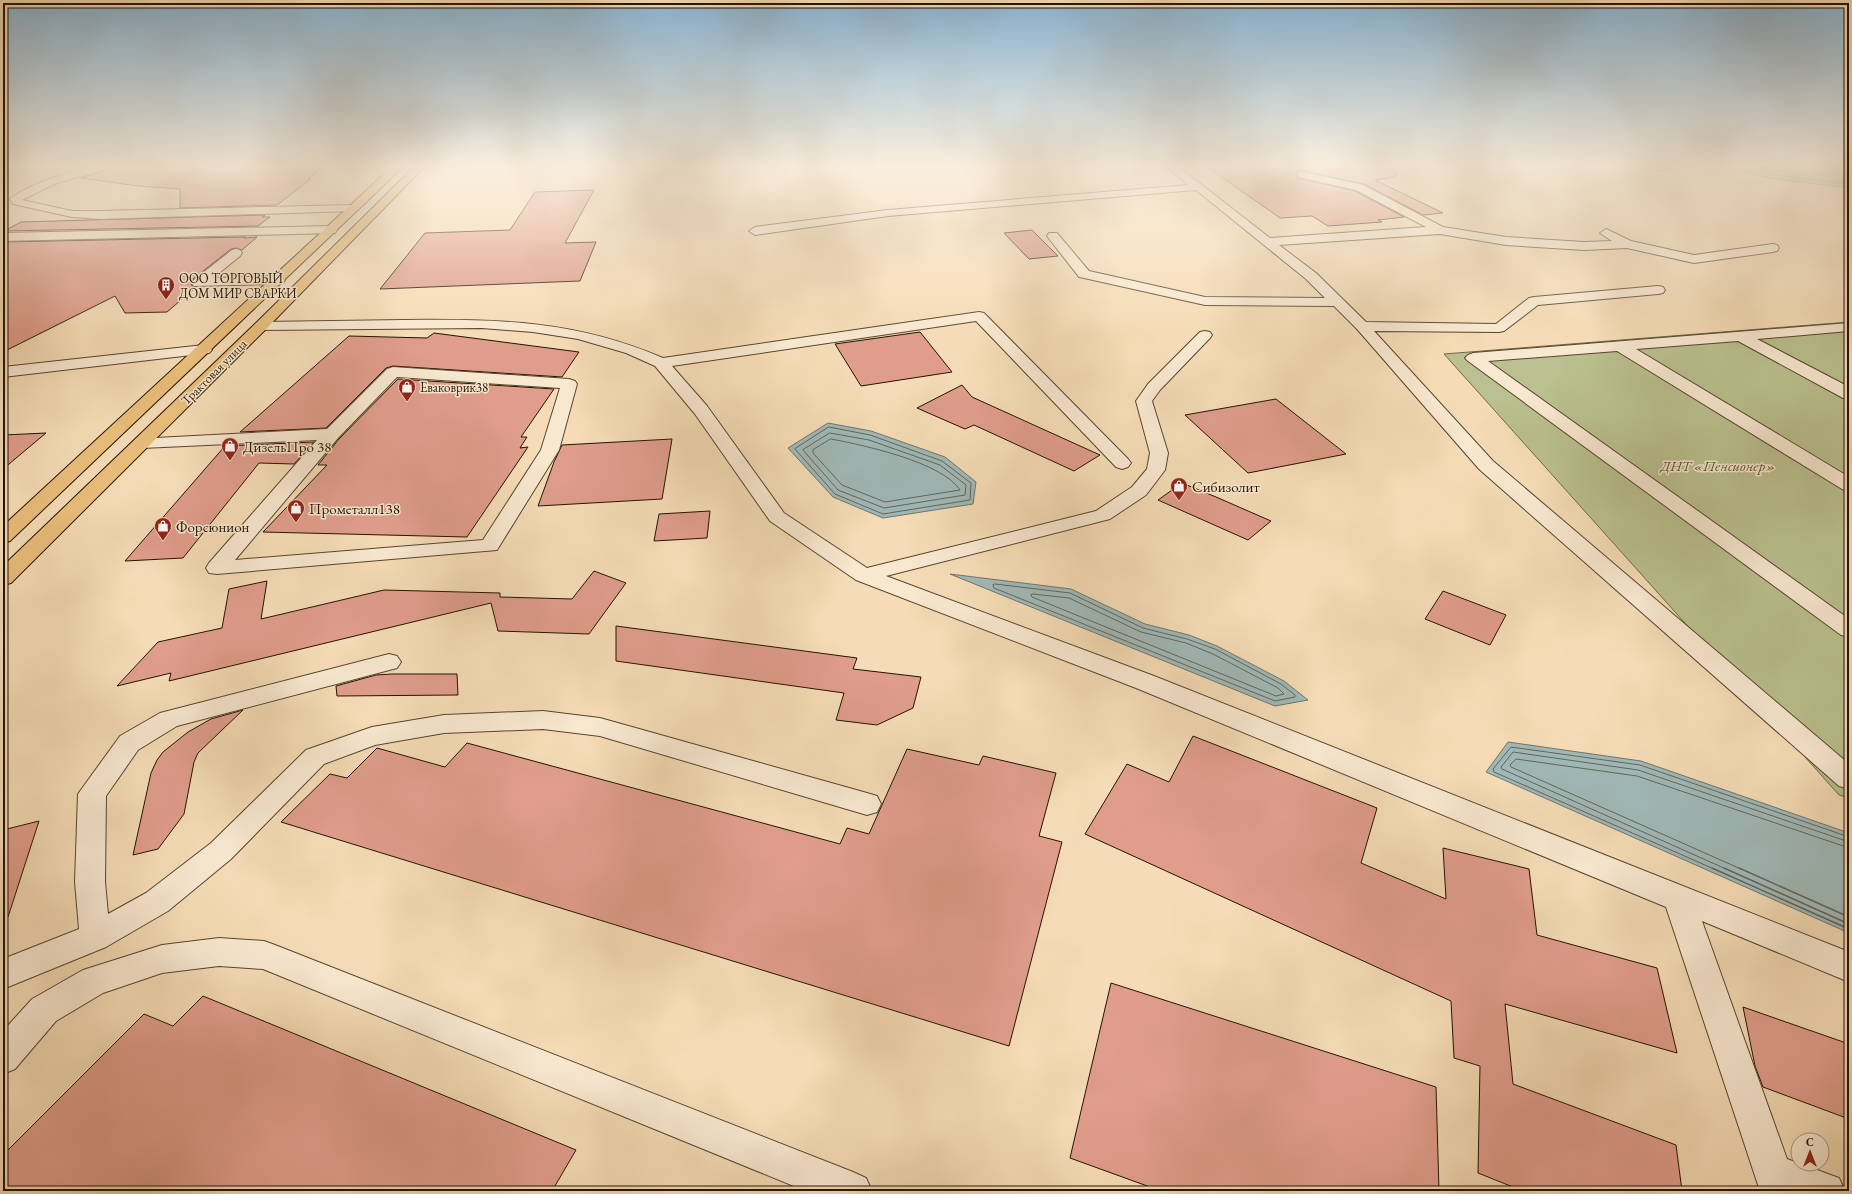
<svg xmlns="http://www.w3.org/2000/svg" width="1852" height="1194" font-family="'EB Garamond',serif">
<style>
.green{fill:#bac08f;stroke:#6f6a48}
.water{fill:#a0b9b8;stroke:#6e776e}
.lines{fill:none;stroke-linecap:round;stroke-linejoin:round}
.shore-far1{stroke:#62665c;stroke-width:1}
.shore{stroke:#62665c;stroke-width:1.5}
.building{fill:#e09d8c;stroke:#241300}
.minor-casing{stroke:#58452e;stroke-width:2}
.major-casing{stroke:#241300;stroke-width:2}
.minor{fill:#f8e8d0;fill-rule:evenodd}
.major{fill:#eabe7b;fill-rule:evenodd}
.labels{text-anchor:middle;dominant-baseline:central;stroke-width:3;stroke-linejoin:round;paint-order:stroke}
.far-poi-label{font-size:13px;fill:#241300;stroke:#f8e8d0;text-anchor:start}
.far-street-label{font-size:13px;fill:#241300;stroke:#f8e8d0}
.poi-label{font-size:15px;fill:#241300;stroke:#f8e8d0;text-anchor:start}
.park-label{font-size:15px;font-style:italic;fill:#585032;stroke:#f8e8d0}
</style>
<rect width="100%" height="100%" fill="#f5dcb6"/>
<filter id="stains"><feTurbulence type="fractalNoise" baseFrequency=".005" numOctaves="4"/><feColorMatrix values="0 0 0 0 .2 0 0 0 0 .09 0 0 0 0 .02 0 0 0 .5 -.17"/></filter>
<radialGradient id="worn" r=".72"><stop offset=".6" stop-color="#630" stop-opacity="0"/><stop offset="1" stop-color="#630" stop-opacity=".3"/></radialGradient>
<path class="green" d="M1849,322V798L1839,795L1444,354Z"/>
<g class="water">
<path d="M1639,164H1819L1849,167V188L1776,179L1703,164L1659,172Z"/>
<path d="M828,423L871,431L945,457L976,482L973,504L883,518L833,497L788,448Z"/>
<path d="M950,574L1071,589L1145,624L1189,635L1217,646L1284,681L1308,700L1275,706Z"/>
<path d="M1508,742L1641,761L1849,833V933L1486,772Z"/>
</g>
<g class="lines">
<g class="shore-far1">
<path d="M1721,164L1777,175L1849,184"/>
<path d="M1746,164L1778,170L1829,176L1830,174L1826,169L1825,164"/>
<path d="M1776,164L1817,169L1819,168V164"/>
<path d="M829,427L870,435L942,461L971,483L970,500L883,514L835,494L795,449Z"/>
<path d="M830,433L869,440L940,465L966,485L965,495L884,508L838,490L803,450Z"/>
<path d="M831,439C863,445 942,462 960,490L885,502L842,485L813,453V450Z"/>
<path d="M995,584L1070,593L1143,628L1187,639L1215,649L1281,684L1295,695V697L1275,701L994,588L993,585Z"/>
<path d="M1033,594L1069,598L1141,632L1186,643L1213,654L1278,688L1284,694L1276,696L1032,597L1031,595Z"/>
<path d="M1714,869L1494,772L1493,769L1511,747L1640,765L1849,837"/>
<path d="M1726,869L1502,769L1501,767L1513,752L1638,770L1849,842"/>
<path d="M1741,869L1511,767L1510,765L1516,759L1637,776L1849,848"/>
</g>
<g class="shore">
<path d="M1712,868L1849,929"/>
<path d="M1724,868L1849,924"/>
<path d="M1739,868L1849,917"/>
</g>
</g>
<g class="building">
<path d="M118,164H182V166L228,164H327L308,179H311L277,205L180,208V189L138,186L81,178L116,167Z"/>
<path d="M1203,164H1299L1305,167L1325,164H1395L1396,177L1375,180L1443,213L1423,215L1364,184L1302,171L1297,172L1296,176L1298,178L1355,191L1404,217L1378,220L1382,222L1328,226L1312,216L1280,218Z"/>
<path d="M594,190L565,243L596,242L580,281L380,289L425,233L510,230L535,192Z"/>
<path d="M265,215L262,217H270L258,226L4,231L21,222Z"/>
<path d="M1032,230L1058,256L1029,259L1004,233Z"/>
<path d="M245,237L244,238L257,237L242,250L236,248L231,249L193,279L191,284L193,287H196L167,312L125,313L115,296L3,352V242Z"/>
<path d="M920,332L952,372L861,386L835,344Z"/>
<path d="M434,333L579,352L562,377L393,366L386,368L326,428L240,432L349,336L427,338Z"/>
<path d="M398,379L554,389L521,437H527L520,448L528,447L467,537L263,532L327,465H318L339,439Z"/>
<path d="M962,385L972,397L1100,455L1074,471L974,425L965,429L917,408Z"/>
<path d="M1276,399L1346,454L1248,473L1185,415Z"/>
<path d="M46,433L3,469V435Z"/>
<path d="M672,439L662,499L538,506L554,462L562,445Z"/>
<path d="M314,442L294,464L259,463L183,558L125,561L225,446Z"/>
<path d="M1182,483L1216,497L1271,521L1248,540L1158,500Z"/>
<path d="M710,511L707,538L654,541L659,514Z"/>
<path d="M594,571L626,583L589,634L498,631L491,603L169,681L171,673L117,686L158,642L222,628L229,589L267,581L261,619L384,590L500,593V597L572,599Z"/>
<path d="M1443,591L1506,615L1490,645L1425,619Z"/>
<path d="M616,626L857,658L853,669L921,677L913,708L877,725L836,720L844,693L616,661Z"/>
<path d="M392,674H457L458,695L337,696L336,686L376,675Z"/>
<path d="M243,710L198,753L194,762L184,814L158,849L133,855L151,773L157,760L163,752L188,732L211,719Z"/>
<path d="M1193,736L1377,808L1361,863L1446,899L1443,848L1529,869L1537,935L1657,968L1677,1053L1505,1004L1513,1084L1676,1145L1682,1191H1523L1478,1173L1480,1066L1454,1058L1451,1001L1085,834L1127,764L1169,782Z"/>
<path d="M467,743L840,844L847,828L869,834L907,749L979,765L983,756L1056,773L1039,836L1062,842L1009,1046L281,822L330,774L347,778L377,748L445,767Z"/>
<path d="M39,821L8,917L3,916V830Z"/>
<path d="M1111,983L1436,1087L1439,1191H1161L1070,1158Z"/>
<path d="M203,996L576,1150L552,1191H3V1155L144,1014L173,1026Z"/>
<path d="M1743,1007L1849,1044V1119L1763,1087L1755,1066Z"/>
</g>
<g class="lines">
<g class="minor-casing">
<g id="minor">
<path d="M102,164H117L116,166L54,184L22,200L72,211H101L354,205L360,208L354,211L101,219L72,217L13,204L10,199L12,197C40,179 71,172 102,164Z"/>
<path d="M366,164H379L396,173L395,175H387Z"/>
<path d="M416,164H471L466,167H421Z"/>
<path d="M1164,164H1175L1270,238L1426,227L1356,190L1298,177L1297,175L1298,173L1302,172L1363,185L1443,227L1506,237L1584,242L1612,241L1600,233L1606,229L1631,241L1694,255L1773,244L1777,245L1779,248L1777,251L1773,252L1694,263L1627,248L1584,250L1506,245L1440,234L1279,245L1316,273L1366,322L1496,324L1529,298L1534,297L1658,286L1663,287L1665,290L1663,293L1658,294L1538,305L1504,331L1499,332L1374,331L1493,461L1849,764V789L1839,786L1479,469L1357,329L1334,306L1205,305L1084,278L1079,277L1047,236L1049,233H1057L1089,271L1205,297L1325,298L1306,279L1196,190L888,216L755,235L749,231L755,227L888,210L1188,185Z"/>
<path d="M331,226L335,227L337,230L335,233L3,241V233Z"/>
<path d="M236,249L240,250L242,253L240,256L213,278L278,276L283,277L285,280L283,283L278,284L194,286L192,283L194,280L232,250Z"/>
<path d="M979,312L984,313L1128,459L1131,463L1128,467L1122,469L1116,467L976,321L672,366L707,406L784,513L867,568L1096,511L1132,487L1147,469L1150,453L1136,401L1148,384L1200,332L1205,331L1210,332L1212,335L1210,338L1160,390L1152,401L1168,453L1165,470L1146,495L1110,519L886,576L1154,676L1849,952V982L1702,921L1787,1159L1839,1178L1845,1191H1760L1666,907L1136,688L856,580L770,521L695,414L655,366L626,353L578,339L533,332L482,328L261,330L256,329L254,326L256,323L261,322C309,321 356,321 404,320C498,319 575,320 663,358Z"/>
<path d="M1849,323V331L1757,339L1849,387V399L1843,398L1738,341L1636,349L1849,477V491L1842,489L1617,351L1488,361L1849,619V637L1841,635L1468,361L1465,358L1468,355L1473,353Z"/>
<path d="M204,345L209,347L212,350L209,353L3,377V367Z"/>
<path d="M393,367L569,379L575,381L577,384L559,450L497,550L217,574L209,573L206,568L209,563L317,440L142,448L136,447L133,443L136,439L327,429L387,369ZM397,377L560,388L541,450L483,540L235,560L338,438Z"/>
<path d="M389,654L397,656L401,662L397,668L177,726L138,750L106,796L105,882L108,914L146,893L211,843L306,750L372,727L444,715L543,711L600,718L867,793L877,796L881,804L877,812L867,815L600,736L543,729L444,733L375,745L324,764L231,859L168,911L106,947L3,989V959L79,929L75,882L78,794L120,736L160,713Z"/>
<path d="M219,938L264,941L275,945L853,1172L866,1178L872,1191H806L263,969L219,966L162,973L103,993L56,1021L15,1069L3,1074V1031L32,999L83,970L162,945Z"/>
</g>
</g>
<g class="major-casing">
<g id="major">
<path d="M395,164H406L10,541L3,543V526Z"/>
<path d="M417,164H427L266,329L11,583L3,585V566L256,323Z"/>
</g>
</g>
<use href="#minor" class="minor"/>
<use href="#major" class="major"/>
</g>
<linearGradient id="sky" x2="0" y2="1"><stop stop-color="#8bb6d5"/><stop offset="0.5" stop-color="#faefde"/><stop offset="1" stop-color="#faefde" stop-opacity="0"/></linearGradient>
<rect width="1852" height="331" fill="url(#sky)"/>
<defs>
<g id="building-pin" transform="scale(0.9)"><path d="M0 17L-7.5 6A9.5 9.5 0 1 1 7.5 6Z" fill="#8f2418" stroke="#f8e8d0"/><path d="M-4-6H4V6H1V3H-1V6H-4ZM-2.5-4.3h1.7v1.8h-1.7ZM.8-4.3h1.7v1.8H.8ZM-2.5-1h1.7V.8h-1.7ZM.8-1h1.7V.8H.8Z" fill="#fff"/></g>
<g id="shop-pin" transform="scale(0.9)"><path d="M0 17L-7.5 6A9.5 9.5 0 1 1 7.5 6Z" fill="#8f2418" stroke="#f8e8d0"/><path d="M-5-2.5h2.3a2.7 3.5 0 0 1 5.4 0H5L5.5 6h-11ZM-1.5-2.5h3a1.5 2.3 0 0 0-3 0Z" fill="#fff"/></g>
</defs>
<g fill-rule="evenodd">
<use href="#building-pin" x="166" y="285"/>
<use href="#shop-pin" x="407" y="387"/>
<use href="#shop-pin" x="230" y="446"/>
<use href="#shop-pin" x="1179" y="486"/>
<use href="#shop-pin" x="296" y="508"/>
<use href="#shop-pin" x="163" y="526"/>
</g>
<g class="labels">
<g class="far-poi-label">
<text x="179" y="278">ООО ТОРГОВЫЙ<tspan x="179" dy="15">ДОМ МИР СВАРКИ</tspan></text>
<text x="420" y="387">Еваковрик38</text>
</g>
<g class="far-street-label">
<text transform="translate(214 372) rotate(-45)">Трактовая улица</text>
</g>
<g class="poi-label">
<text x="243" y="446">ДизельПро 38</text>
<text x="1192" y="486">Сибизолит</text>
<text x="309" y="508">Прометалл138</text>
<text x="176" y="526">Форсюнион</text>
</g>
<g class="park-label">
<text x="1718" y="465">ДНТ «Пенсионер»</text>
</g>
</g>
<rect width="1852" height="1194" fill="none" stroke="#f5dcb6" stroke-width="16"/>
<rect x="4" y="4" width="1844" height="1186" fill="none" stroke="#241300" stroke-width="2"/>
<rect x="8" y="8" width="1836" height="1178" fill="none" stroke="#241300"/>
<g transform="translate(1810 1152)"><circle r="19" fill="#f8e8d0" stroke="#a3937d"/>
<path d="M0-3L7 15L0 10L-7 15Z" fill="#8f2418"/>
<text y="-6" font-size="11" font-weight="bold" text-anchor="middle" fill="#241300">С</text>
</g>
<rect width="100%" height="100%" filter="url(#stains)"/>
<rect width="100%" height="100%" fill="url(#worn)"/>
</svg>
